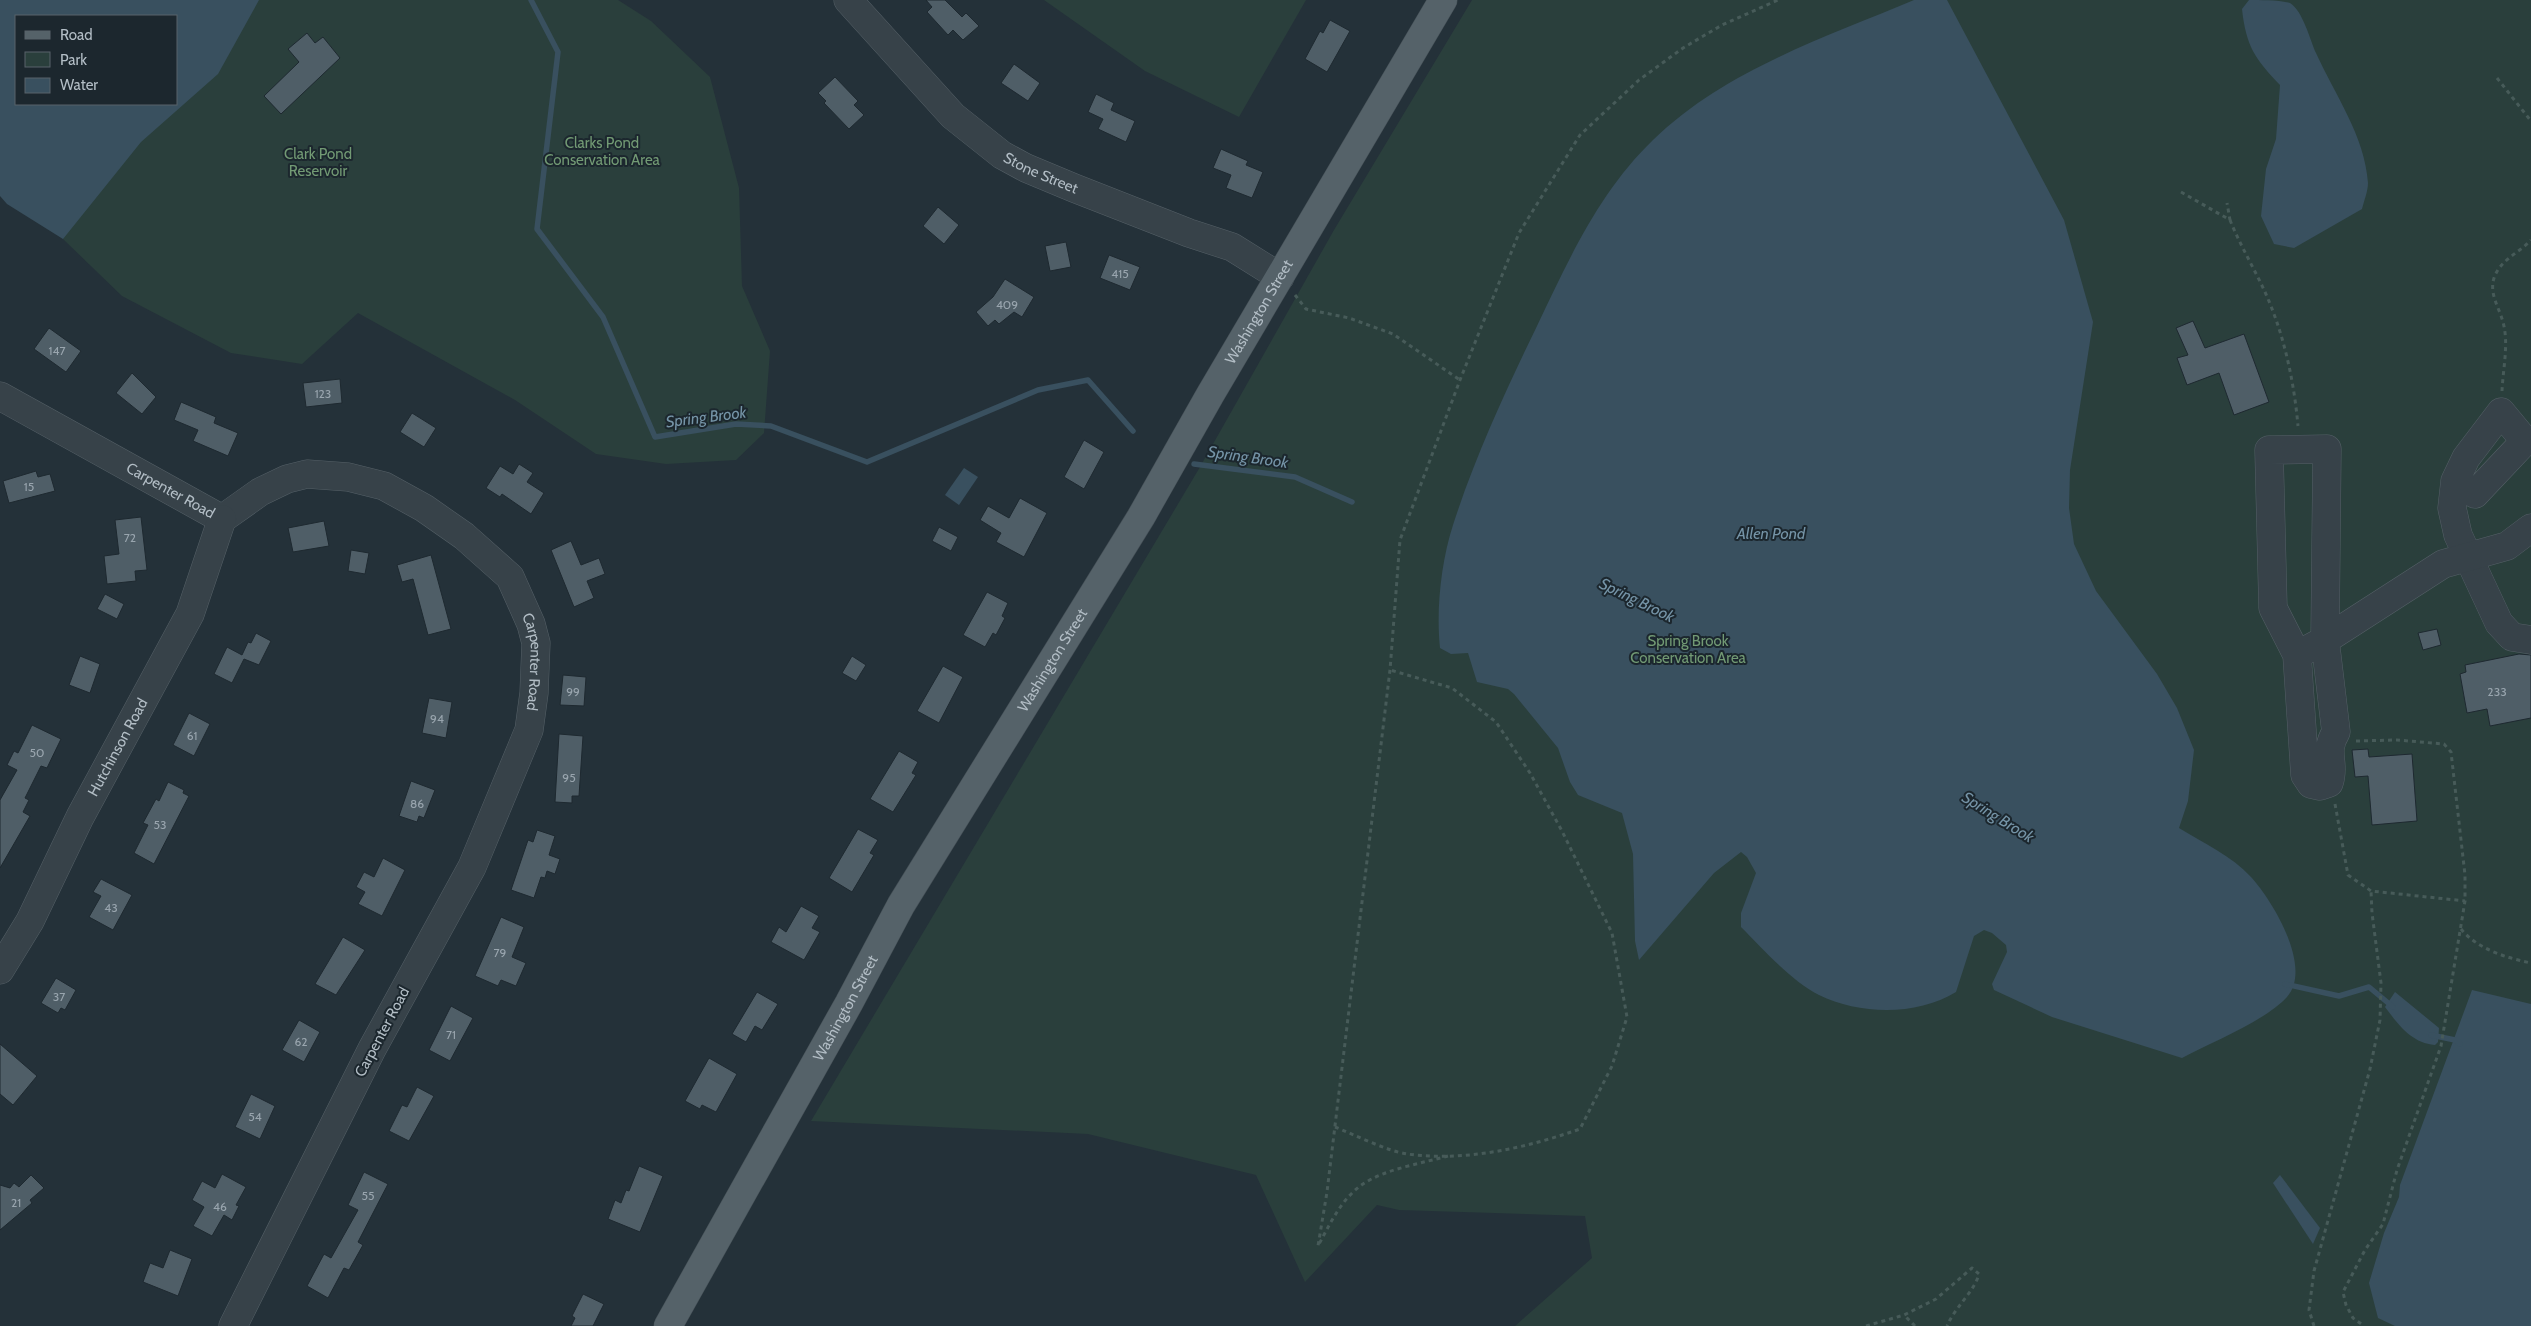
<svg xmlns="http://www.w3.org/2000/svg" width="2531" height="1326" font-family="Cabin,sans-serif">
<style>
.green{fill:#2a3f3c}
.water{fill:#39505f;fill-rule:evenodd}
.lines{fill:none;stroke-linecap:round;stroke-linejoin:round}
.stream{stroke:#39505f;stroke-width:5.5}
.building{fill:#4f5e67;stroke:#1e2930}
.minor-casing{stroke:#556067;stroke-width:29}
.major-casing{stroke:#434e55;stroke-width:29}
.path{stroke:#475b59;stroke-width:3;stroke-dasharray:4 4;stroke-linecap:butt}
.minor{stroke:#374249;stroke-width:28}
.major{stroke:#556269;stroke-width:28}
.labels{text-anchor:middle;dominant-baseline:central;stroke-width:4;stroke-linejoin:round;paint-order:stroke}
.number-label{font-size:12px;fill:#99a5ae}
.park-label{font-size:15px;fill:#729a74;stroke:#1c272e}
.street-label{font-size:15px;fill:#b2bdc5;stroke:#1c272e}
.water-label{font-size:16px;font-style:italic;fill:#7594a7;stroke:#1c272e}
</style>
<rect width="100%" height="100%" fill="#243139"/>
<g class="green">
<path d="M248,0H618L651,21L710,77L739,188L742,286L770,351L764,433L736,460L666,464L596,454L515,400L358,313L302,364L231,353L122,296L63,239L110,104H176Z"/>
<path d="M1044,0H1306L1239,117L1145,71Z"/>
<path d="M1472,0H2531V1326H1515L1592,1258L1585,1216L1399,1210L1377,1205L1305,1282L1256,1175L1088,1134L811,1121L1200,467L1334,230Z"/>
</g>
<g class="water">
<path d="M0,0H259L218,74L141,142L63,239L7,204L0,196ZM16,16H176V104H16Z"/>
<path d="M1914,0H1947L2064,220L2093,322L2070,470L2069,508L2074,544L2096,591L2157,674L2177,708L2194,750L2188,801L2179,828C2203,843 2232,856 2251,877C2273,901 2313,968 2287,997C2265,1021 2212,1042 2182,1058L2052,1017L1994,990L1992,984L2007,952L2006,945L1992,933L1984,930L1974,936L1956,992C1917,1016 1860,1015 1819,995C1791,981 1762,948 1741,927V913L1756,873L1747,857L1741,852L1714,873L1639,960L1635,941L1633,854L1622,813L1578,795L1570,782L1558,748L1514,694L1508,689L1477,682L1468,653L1451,654L1440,648C1436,610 1441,562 1453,525C1475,457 1506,390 1537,326C1569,259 1599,192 1653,140C1725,70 1824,38 1914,0Z"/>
<path d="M2249,0C2260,0 2280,0 2290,3C2303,11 2310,40 2316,53C2335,95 2365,136 2368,183C2368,191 2364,201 2362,209L2294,248L2274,244L2261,216L2266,169L2276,139L2280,85C2255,59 2246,46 2242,9Z"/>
<path d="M964,468L978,477L959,505L945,495Z"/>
<path d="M2472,990L2531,1004V1326H2395L2378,1318L2369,1283L2384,1233L2399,1197L2400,1185Z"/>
<path d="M2395,992L2439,1028L2438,1042L2435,1045C2411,1043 2398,1024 2385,1007Z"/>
<path d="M2280,1175L2320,1228L2313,1244L2273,1183Z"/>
</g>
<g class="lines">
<g class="stream">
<path d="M531,0L558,52L537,229L603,317L655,437L736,424L771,426L867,462L1038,390L1088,380L1133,431"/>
<path d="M1194,464L1295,477L1352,502"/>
<path d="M2285,984L2339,996L2369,987L2393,1007"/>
<path d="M2431,1035L2455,1040L2460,1044"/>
</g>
</g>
<g class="building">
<path d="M926,0H945L962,17L966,13L979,26L963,40L953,30L948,35L927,12L932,7Z"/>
<path d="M1330,20L1350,31L1327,72L1305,59L1320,31L1323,33Z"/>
<path d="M307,33L315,43L323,37L340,58L281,114L264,96L299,62L288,49Z"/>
<path d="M1014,64L1040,83L1028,101L1001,83Z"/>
<path d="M835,77L858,101L854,105L864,115L849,129L824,103L826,101L818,93Z"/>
<path d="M1096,94L1114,103L1111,110L1135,121L1126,142L1098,129L1103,119L1088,112Z"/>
<path d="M1221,149L1248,161L1246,165L1263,172L1252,198L1226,188L1231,175L1213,168Z"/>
<path d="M938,207L959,225L944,244L923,226Z"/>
<path d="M1066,242L1071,267L1050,271L1045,246Z"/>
<path d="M1109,255L1140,267L1130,290L1100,278Z"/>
<path d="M1005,279L1034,297L1022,317L1014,312L999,324L995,320L988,326L976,312L993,297Z"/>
<path d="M2193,321L2205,348L2244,334L2269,402L2234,415L2219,373L2187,385L2177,358L2188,355L2176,328Z"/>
<path d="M49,328L81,351L66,372L34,349Z"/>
<path d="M132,373L156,397L142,414L116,393Z"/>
<path d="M340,379L342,403L306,407L303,383Z"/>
<path d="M181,402L216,417L214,423L238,433L228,456L193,441L198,430L174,420Z"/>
<path d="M412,413L436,428L424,447L400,432Z"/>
<path d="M1084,440L1104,452L1084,489L1064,477Z"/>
<path d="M519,464L533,473L527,482L544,493L531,514L502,494L500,497L486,488L500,466L513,474Z"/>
<path d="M36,471L38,477L50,474L55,491L9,503L3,481Z"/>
<path d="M1020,498L1047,513L1024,557L996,542L1001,533L980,520L988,506L1009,518Z"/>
<path d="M141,517L147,570L135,571L136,581L107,584L104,556L119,554L115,520Z"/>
<path d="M324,521L329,546L293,552L288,528Z"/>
<path d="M939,527L958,537L951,551L932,541Z"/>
<path d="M571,541L581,565L599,558L605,574L587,581L594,598L574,607L551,550Z"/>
<path d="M351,550L369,553L365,574L348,571Z"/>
<path d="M431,555L451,629L428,635L413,579L402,582L397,565Z"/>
<path d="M987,592L1008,603L1002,616L1005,618L996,635L993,633L985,647L963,635Z"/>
<path d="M105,594L124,604L117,619L97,609Z"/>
<path d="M2437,629L2441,645L2423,650L2418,633Z"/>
<path d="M256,633L271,641L259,665L244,659L232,683L214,674L227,647L242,655L248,642L251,643Z"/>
<path d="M2519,654L2531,655V718L2490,726L2487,709L2467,713L2460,674L2466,672L2465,665Z"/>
<path d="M80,656L100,664L90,693L69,685Z"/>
<path d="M852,656L866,665L856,681L842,673Z"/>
<path d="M943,666L963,677L939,723L917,711Z"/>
<path d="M563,675L586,677L584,706L560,705Z"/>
<path d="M429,698L452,702L446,738L422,733Z"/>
<path d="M189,713L210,724L194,756L173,745Z"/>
<path d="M32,725L61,739L47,768L41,766L25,798L29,800L23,812L30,816L0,868V800L17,770L7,765L14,751L18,753Z"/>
<path d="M559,734L583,736L579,796H572V803L555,802Z"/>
<path d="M2368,749L2369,757L2412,754L2417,821L2372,825L2368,776L2355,777L2352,750Z"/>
<path d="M899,751L918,762L912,773L916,775L893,812L870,799Z"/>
<path d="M411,781L435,790L424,818L419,816L417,822L399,816Z"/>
<path d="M168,782L184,790L183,793L189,796L154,864L134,853L148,825L143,823L156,799L159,801Z"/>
<path d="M858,829L878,840L870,853L874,855L852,892L829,878Z"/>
<path d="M537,830L555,836L549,855L560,859L555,874L547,871L545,878L541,877L534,898L511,890L528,840L533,842Z"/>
<path d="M383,858L405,870L382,916L358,904L365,892L356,887L364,872L374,877Z"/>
<path d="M101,879L132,895L113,930L89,917L101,896L93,892Z"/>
<path d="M801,906L819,916L812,928L820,932L804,960L771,942L779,927L786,932Z"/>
<path d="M501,917L524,927L512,957L526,963L516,986L501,980L498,986L475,976Z"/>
<path d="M343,937L365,950L336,995L315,984Z"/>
<path d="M56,978L76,990L65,1010L61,1008L58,1013L41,1003Z"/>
<path d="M757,992L778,1004L762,1030L755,1026L746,1042L732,1034Z"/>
<path d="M451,1006L473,1018L450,1061L429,1050Z"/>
<path d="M299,1020L320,1032L304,1062L282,1050Z"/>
<path d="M0,1044L37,1076L13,1105L0,1094Z"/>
<path d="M709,1058L737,1074L716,1112L702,1105L700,1109L685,1101Z"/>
<path d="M417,1087L434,1096L409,1141L389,1131L402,1105L407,1107Z"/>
<path d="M251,1094L275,1106L260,1139L235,1127Z"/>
<path d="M639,1166L663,1176L640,1232L608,1219L615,1200L621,1203L626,1190L629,1191Z"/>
<path d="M364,1172L388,1184L358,1242L363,1245L349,1270L344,1268L328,1298L307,1286L324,1254L331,1258L358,1210L348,1205Z"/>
<path d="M222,1174L246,1187L236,1205L239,1206L232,1220L224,1215L212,1236L193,1226L204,1207L192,1200L202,1181L215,1188Z"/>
<path d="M31,1175L44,1188L30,1200L32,1203L0,1230V1185L10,1188L14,1183L19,1187Z"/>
<path d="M170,1250L192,1259L178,1296L143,1282L150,1263L163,1268Z"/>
<path d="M583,1294L604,1304L593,1326H571L575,1318L572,1316Z"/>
</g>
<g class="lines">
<g class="minor-casing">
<g id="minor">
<path id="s1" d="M848,0L953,116L1002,155L1026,168L1074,188L1189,233L1232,247L1280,277"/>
<path id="s2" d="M0,396L222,519L260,492L287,479L307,474L348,477L384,486L424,508L464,536L510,577L531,624L536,643L534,693L529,730L472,867L372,1049L233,1326"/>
<path d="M2455,481L2475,494L2525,441L2501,412L2466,458L2455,481L2452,508L2458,535L2499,623L2512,637L2531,640"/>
<path d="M2297,655L2273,608L2269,450L2327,449L2325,640L2336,732C2323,753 2336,763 2329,783L2320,786L2311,784L2305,775L2297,655L2325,640L2443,564L2507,546L2531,528"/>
<path id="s3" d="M0,970L30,921L80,817L190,614L222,519"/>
</g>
</g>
<g class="major-casing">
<g id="major">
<path id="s4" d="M668,1326L849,1003L901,905L1141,517L1210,395L1443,0"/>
</g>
</g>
<g class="path">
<path d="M2497,78L2531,121"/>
<path d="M2181,192L2230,220L2227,203"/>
<path d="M2230,220C2240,245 2254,268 2265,292C2284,334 2294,381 2298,426"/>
<path d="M1295,295L1306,309L1349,318L1393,334L1460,380"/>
<path d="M2502,391C2503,368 2509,344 2503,322C2499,307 2489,294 2494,278C2500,260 2519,253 2531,240"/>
<path d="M2356,741L2397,740L2444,744L2451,752L2465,875V901L2441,1046L2397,1170L2383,1224L2365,1250L2343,1292L2346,1305L2353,1318L2364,1326"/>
<path d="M2335,804L2348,875L2371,891L2465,901"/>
<path d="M2461,929C2477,949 2507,958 2531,963"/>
<path d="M1335,1127C1355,1135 1387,1151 1407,1154C1465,1162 1526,1148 1580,1129L1612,1066L1627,1017L1612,933L1562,831L1530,773L1496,722L1452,688L1390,670"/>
<path d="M1448,1156C1423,1163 1385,1169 1363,1184C1341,1199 1330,1224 1318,1246L1327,1192L1390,670L1400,540L1460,380L1519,233L1580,135L1639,80L1683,48L1722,25L1778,0"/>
<path d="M1866,1326L1904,1315"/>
<path d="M1915,1326L1904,1315L1936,1299L1972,1268L1979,1274C1974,1292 1955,1307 1947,1326"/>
<path d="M2314,1326L2309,1310L2314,1271L2370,1069L2380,1020L2381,983L2372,913L2371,891"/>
</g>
<use href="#minor" class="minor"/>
<use href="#major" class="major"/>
</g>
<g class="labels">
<g class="number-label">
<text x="1120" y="273">415</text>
<text x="1007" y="304">409</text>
<text x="57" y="350">147</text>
<text x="323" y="393">123</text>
<text x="29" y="486">15</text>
<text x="130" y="537">72</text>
<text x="573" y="691">99</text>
<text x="2497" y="691">233</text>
<text x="437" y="718">94</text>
<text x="192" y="735">61</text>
<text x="37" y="752">50</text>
<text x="569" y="777">95</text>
<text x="417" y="803">86</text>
<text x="160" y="824">53</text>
<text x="111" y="907">43</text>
<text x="500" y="952">79</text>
<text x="59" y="996">37</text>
<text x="451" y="1034">71</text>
<text x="301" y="1041">62</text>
<text x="255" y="1116">54</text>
<text x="368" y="1195">55</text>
<text x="16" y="1202">21</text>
<text x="220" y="1206">46</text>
</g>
<g class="park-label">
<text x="602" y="143">Clarks Pond<tspan x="602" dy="17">Conservation Area</tspan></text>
<text x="318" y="154">Clark Pond<tspan x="318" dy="17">Reservoir</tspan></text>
<text x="1688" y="641">Spring Brook<tspan x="1688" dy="17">Conservation Area</tspan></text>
</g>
<g class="street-label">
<text stroke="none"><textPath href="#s1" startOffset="262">Stone Street</textPath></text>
<text stroke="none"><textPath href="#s4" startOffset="1174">Washington Street</textPath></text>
<text stroke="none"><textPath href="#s2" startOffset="195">Carpenter Road</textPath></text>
<text stroke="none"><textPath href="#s4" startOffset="769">Washington Street</textPath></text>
<text stroke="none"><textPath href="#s2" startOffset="675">Carpenter Road</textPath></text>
<text stroke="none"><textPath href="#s3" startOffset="252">Hutchinson Road</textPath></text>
<text stroke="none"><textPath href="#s4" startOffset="364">Washington Street</textPath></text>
<text transform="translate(382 1032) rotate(-62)">Carpenter Road</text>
</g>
<g class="water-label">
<text transform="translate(706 417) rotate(-7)">Spring Brook</text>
<text transform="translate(1248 457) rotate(8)">Spring Brook</text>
<text x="1771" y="533">Allen Pond</text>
<text transform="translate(1637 600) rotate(26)">Spring Brook</text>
<text transform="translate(1998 817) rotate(32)">Spring Brook</text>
</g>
</g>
<rect x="15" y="15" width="162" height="90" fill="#1c272e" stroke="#58636a"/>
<rect x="25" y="31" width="25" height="8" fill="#556269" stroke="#58636a"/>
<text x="60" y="40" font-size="15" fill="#b2bdc5">Road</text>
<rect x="25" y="52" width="25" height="15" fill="#2a3f3c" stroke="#58636a"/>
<text x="60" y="65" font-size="15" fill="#b2bdc5">Park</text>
<rect x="25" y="78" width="25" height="15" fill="#39505f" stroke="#58636a"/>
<text x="60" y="90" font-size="15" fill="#b2bdc5">Water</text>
</svg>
